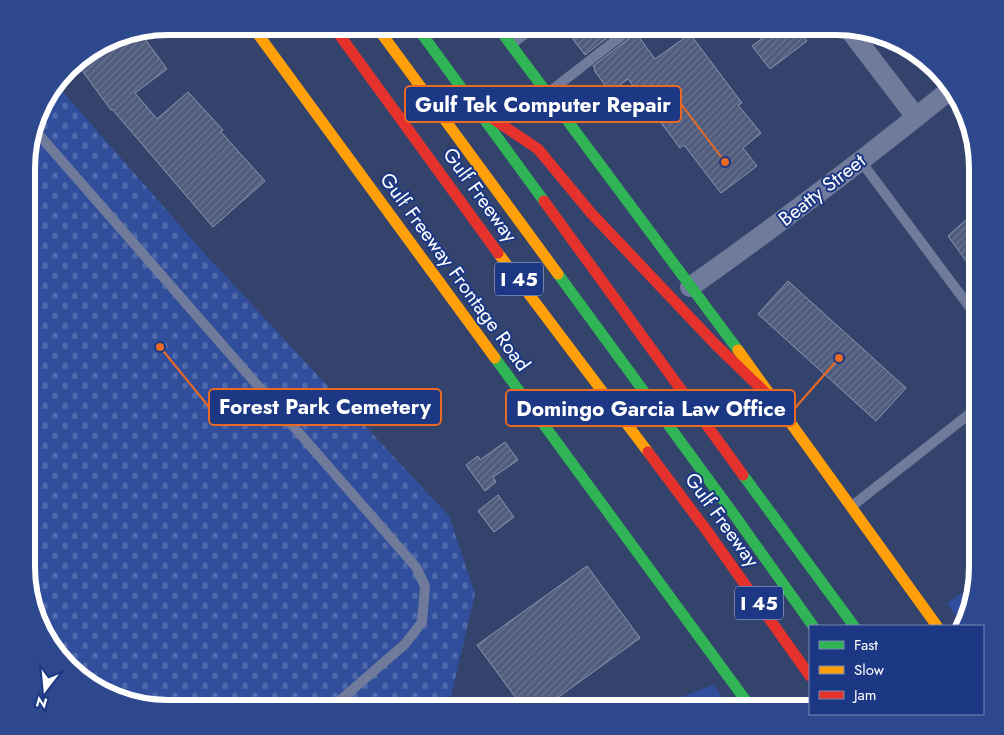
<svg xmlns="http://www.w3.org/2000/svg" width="1004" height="735" font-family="Jost,sans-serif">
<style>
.cemetery{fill:url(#cemetery-stones)}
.park{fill:#304e9b}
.building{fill:url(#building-hatch);stroke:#8d97b0}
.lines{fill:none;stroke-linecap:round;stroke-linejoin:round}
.lane{stroke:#707a9a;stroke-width:10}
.street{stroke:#707a9a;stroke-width:20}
.fast{stroke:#30b455;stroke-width:11}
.slow{stroke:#ff9f0a;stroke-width:11}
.jam{stroke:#e5322d;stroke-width:11}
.labels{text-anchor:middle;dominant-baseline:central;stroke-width:4;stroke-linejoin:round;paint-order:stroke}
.shield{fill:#1c3884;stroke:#bbc3da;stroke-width:1}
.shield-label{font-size:19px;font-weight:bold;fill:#fff}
.street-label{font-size:20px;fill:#fff;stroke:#1c3884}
.rim{fill:none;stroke:#fff;stroke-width:6}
.leader{fill:none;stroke:#ea6a24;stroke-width:2}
.callout-dot{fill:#ea6a24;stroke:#1c3884;stroke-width:2}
.callout{fill:#1c3884;stroke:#ea6a24;stroke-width:2}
.callout-label{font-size:21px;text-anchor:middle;font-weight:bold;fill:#fff}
</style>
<defs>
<pattern id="cemetery-stones" width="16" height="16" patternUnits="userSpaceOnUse" patternTransform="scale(1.25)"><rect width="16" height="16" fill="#304e9b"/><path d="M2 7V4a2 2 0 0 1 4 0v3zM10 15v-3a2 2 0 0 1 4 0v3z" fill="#4f69aa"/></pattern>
<pattern id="building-hatch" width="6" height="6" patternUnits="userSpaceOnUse" patternTransform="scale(1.25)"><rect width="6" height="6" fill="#505c7d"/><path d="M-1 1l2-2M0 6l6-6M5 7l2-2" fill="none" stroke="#6a7490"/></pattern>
</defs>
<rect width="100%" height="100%" fill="#34436c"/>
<path class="cemetery" d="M56,84L204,253L449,516L475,594L448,709L159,708L81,679L45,638L27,585L28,149L45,97Z"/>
<g class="park">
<path d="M974,585L960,622L947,603Z"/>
<path d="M714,685L731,709H647Z"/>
</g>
<g class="building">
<path d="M563,26H622L585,55Z"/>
<path d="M777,27H796L807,41L770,69L752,46Z"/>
<path d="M139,31L167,69L135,93L157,119L188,92L223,130L221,132L265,181L213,227L112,109L111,110L78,65L122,34Z"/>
<path d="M636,33L655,59L690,34L742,103L738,105L761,133L743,148L757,166L721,193L684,145L680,148L628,79L610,92L594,70L595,69L593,66Z"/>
<path d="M968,218L977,230V276L948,236Z"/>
<path d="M788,281L906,388L876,421L758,314Z"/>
<path d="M505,442L518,460L493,477L496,482L485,491L466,465L478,456L480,460Z"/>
<path d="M498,495L514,517L494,532L478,511Z"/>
<path d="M587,566L640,638L542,709H524L477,645Z"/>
</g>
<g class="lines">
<g class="lane">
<path d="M512,44L535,26"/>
<path d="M548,93L634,26"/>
<path d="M34,129L416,567L425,586L422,622L405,644L330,709"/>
<path d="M860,160L977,317"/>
<path d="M852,506L977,408"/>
</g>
<g class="street">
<path d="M848,28L916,117"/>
<path d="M690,287C779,224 866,158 950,90"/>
</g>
<g class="fast">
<path d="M416,26L544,201"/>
<path d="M497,26L738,350"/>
<path d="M558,274L735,516L813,626"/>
<path d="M495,358L752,709"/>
<path d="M743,475L854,626"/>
</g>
<g class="slow">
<path d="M252,26L495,358"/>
<path d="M376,26L558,274"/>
<path d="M498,253L648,452"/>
<path d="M738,350L937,626"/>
</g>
<g class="jam">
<path d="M333,26L498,253"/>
<path d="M489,116L538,149L591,213L716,345L778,405"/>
<path d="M544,201L743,475"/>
<path d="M648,452L707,531L810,676"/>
</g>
</g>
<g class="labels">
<g class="shield">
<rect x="495" y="262.5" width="48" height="33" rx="4"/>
<rect x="735" y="586.5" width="48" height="33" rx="4"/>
</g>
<g class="shield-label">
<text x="519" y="279">I 45</text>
<text x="759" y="603">I 45</text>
</g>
<g class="street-label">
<text transform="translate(822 190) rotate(-38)">Beatty Street</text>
<text transform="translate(480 195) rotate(54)">Gulf Freeway</text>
<text transform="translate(455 272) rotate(54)">Gulf Freeway Frontage Road</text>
<text transform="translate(722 520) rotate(54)">Gulf Freeway</text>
</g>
</g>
<path d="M0 0H1004V735H0ZM168 35H836A133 133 0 0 1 969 168V567A133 133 0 0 1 836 700H168A133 133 0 0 1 35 567V168A133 133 0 0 1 168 35Z" fill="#2e488e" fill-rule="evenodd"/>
<path class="rim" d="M168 35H836A133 133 0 0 1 969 168V567A133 133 0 0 1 836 700H168A133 133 0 0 1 35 567V168A133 133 0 0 1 168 35Z"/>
<path class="leader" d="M725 162L681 104M160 347L209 407M839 358L795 408"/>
<g class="callout-dot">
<circle cx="725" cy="162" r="5"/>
<circle cx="160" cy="347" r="5"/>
<circle cx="839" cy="358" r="5"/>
</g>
<g class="callout">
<rect x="405" y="86" width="276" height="36" rx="5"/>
<rect x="209" y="389" width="232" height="36" rx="5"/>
<rect x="506" y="390" width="289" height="36" rx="5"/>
</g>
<g class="callout-label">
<text x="543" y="112">Gulf Tek Computer Repair</text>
<text x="325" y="414">Forest Park Cemetery</text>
<text x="651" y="416">Domingo Garcia Law Office</text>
</g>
<rect x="809" y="625" width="175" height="90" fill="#1c3884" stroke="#7788b5"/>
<rect x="819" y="641" width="25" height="8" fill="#30b455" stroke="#7788b5"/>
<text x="854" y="650" font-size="15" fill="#ffffff">Fast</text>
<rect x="819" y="666" width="25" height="8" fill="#ff9f0a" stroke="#7788b5"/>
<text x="854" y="675" font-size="15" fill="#ffffff">Slow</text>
<rect x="819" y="691" width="25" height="8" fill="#e5322d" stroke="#7788b5"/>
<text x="854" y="700" font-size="15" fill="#ffffff">Jam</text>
<g transform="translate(45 690) rotate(196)" stroke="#1c3884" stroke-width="4" paint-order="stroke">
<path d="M0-4L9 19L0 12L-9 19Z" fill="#ffffff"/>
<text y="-8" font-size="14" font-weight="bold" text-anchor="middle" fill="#ffffff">N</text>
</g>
</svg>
